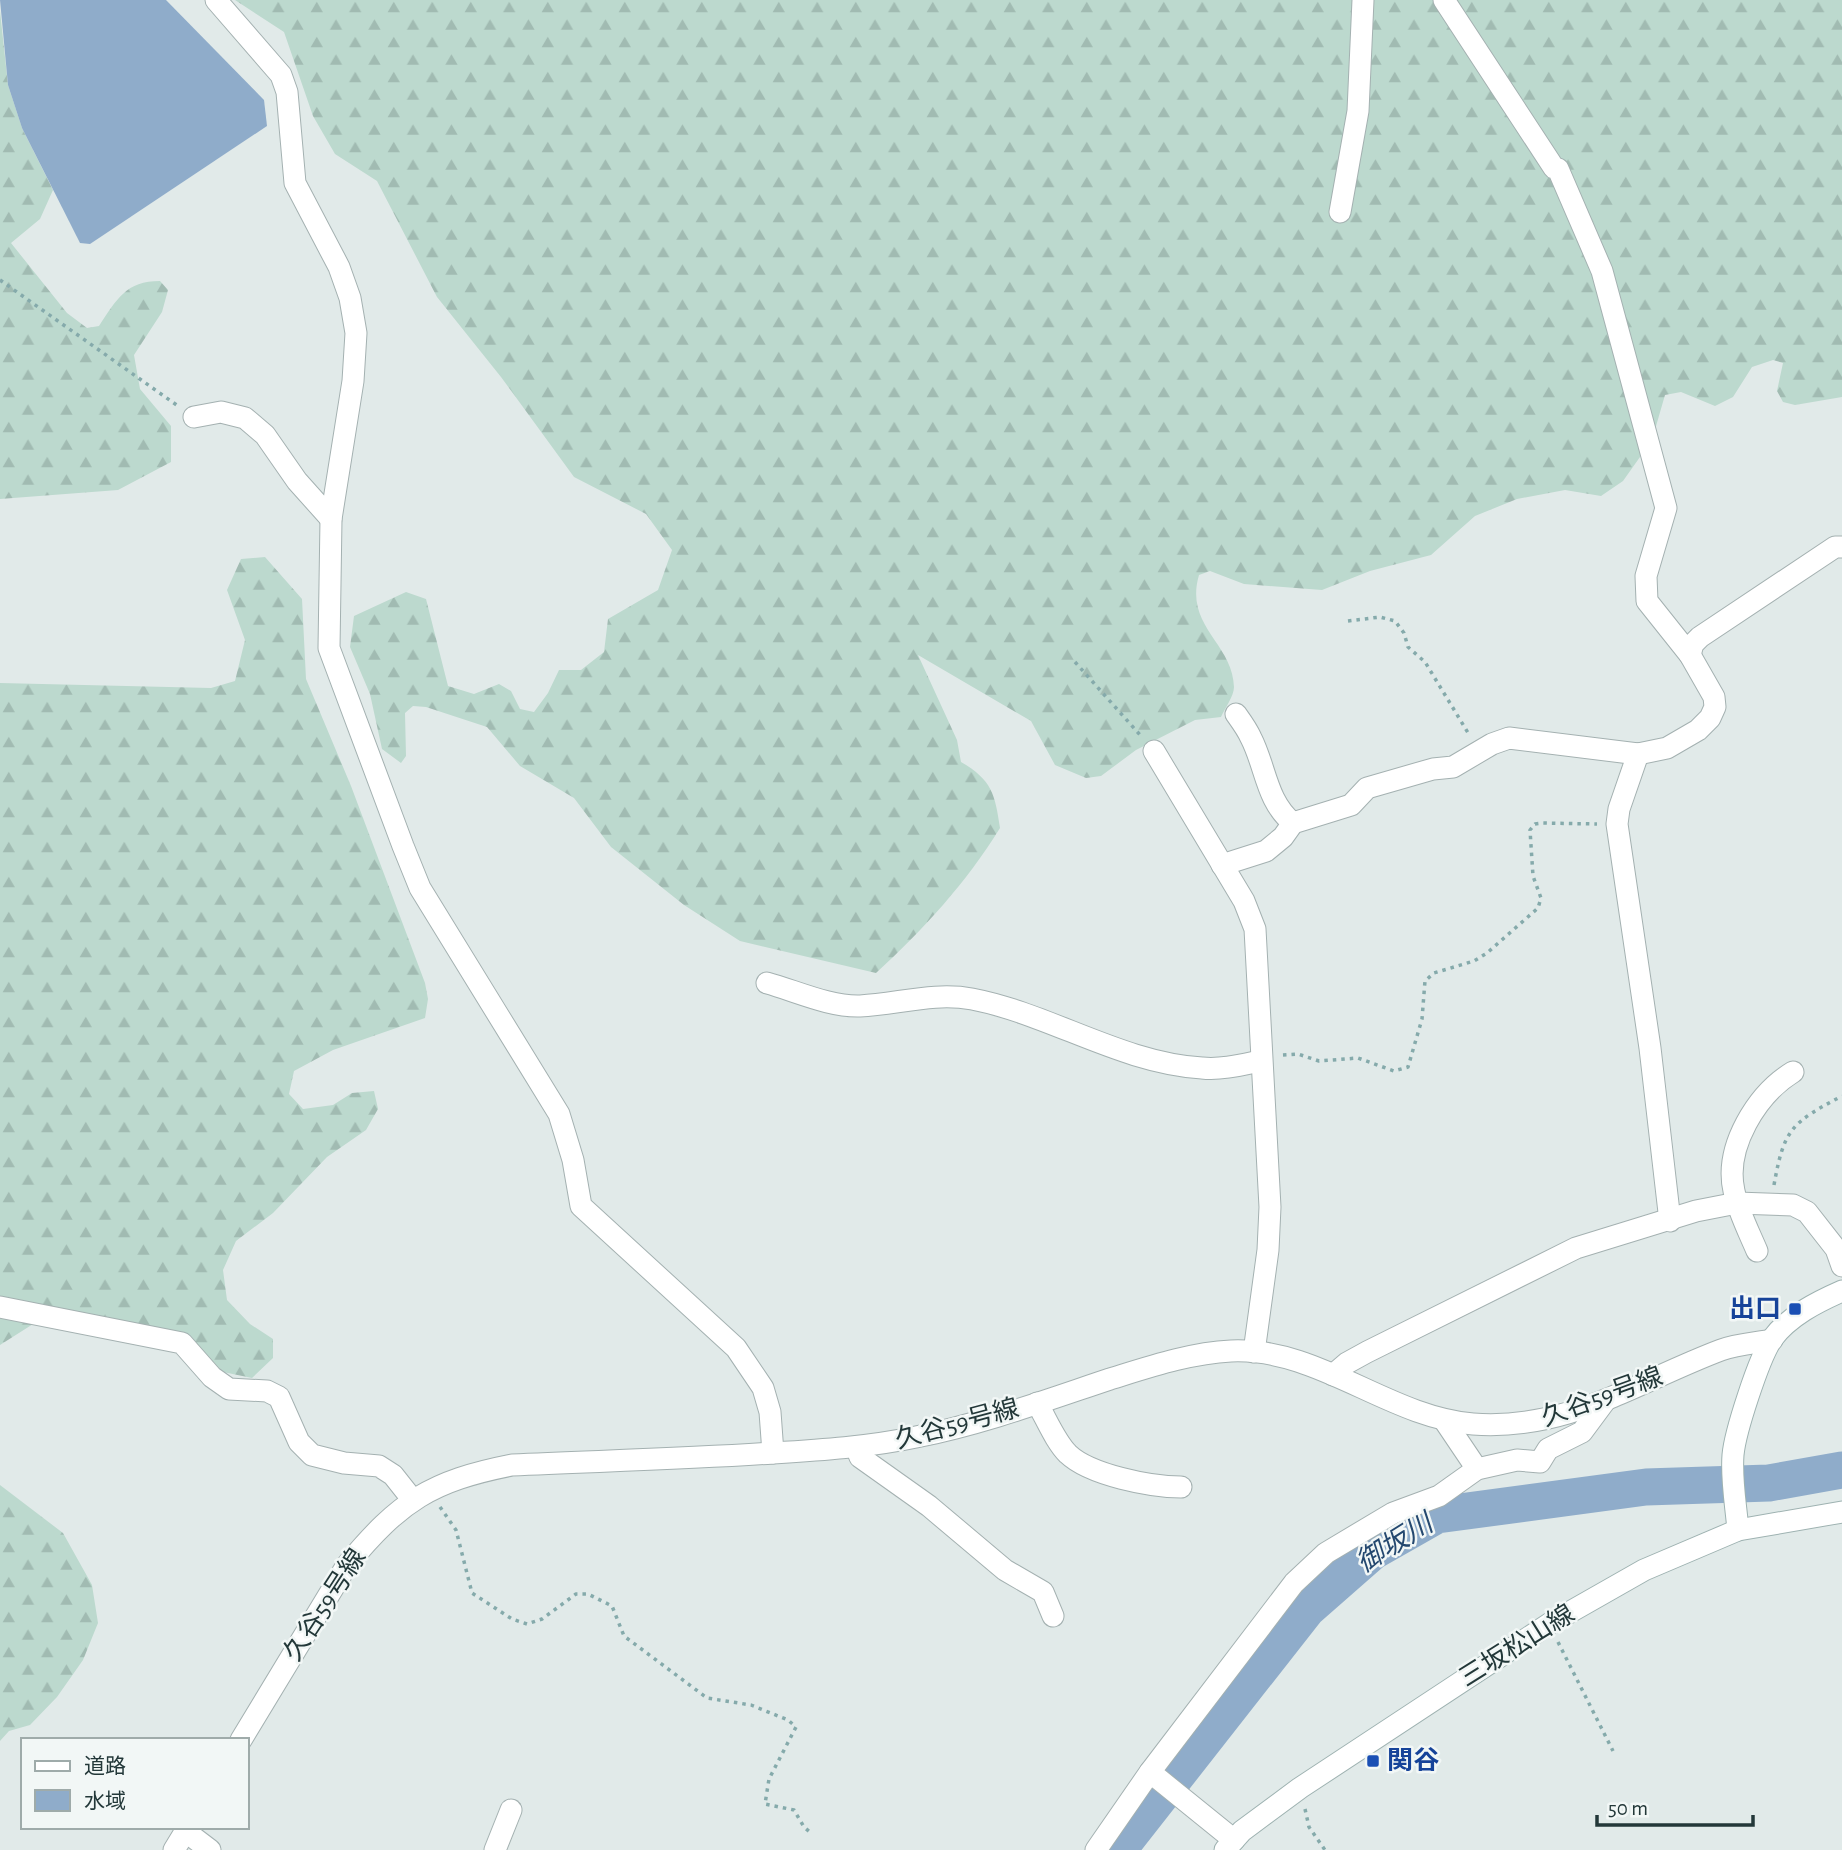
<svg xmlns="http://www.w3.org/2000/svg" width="1842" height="1850" font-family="'Alegreya Sans','Noto Sans JP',sans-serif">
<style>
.forest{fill:url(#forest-firs)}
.water{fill:#8facca}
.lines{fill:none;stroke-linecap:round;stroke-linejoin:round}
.river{stroke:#8facca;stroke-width:37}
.street-casing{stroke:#a4b1b1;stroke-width:23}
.secondary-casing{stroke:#9eb2b1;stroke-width:23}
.path{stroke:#85aaab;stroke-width:3.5;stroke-dasharray:3.5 5;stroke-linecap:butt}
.street{stroke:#fff;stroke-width:21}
.secondary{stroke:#fff;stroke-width:21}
.transit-dot{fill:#1a4fb4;stroke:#f2f7f6;stroke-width:2.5}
.labels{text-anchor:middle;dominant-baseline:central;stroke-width:5;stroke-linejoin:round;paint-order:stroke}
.transit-label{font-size:26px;font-weight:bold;fill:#164399;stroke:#f2f7f6;text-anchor:end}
.street-label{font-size:26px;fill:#233839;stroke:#f2f7f6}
.water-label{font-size:28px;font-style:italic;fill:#24486f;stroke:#f2f7f6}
</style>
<defs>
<pattern id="forest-firs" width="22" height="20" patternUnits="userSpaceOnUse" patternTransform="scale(1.75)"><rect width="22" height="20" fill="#bcd9ce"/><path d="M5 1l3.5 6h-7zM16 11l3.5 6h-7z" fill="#a1bbb2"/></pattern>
</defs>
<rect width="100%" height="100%" fill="#e1eae9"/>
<g class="forest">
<path d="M235,0H1842V397L1795,405L1783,402L1777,391L1783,363L1773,360L1752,367L1733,397L1715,406L1681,392L1665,395L1652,440L1623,481L1601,496L1565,490L1517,499L1475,516L1431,555L1370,571L1322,590L1244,584L1210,571L1199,575C1184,626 1233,643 1234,687C1234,696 1225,708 1221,717L1195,720L1136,750L1101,776L1086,778L1055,765L1031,721L918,655L957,740L961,762C992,780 995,794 1000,828C966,883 924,929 876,973L740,941L684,905L611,847L574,798L520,766L487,727L426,707L413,706L405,713L406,756L401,763L382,749L370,694L350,647L354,616L406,592L426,599L448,686L474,694L499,684L511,691L520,709L534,712L548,693L559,670H581L604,652L608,619L658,590L672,550L646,514L574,477L501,377L437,297L377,181L335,154L313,116L284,32Z"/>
<path d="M0,11L8,85L22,128L53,190L40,219L11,243L67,313L87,328L99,326C117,299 126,281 160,281L168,290L162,312L134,355L140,389L171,426V462L118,490L0,499Z"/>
<path d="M265,557L302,599L306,679L351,786L425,983L428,999L425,1018L333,1050L294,1071L289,1094L303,1109L333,1105L352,1093L374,1091L378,1109L366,1130L327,1157L273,1213L236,1241L223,1270L227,1300L250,1324L273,1339V1358L252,1378L223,1372L186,1340L41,1319L0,1345V683L211,688L235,681L245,640L227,590L241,559Z"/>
<path d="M0,1485L63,1533L92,1585L98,1623L83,1660L57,1697L30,1725L9,1731L0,1741Z"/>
</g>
<path class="water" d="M0,0H166L264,100L267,126L90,244L80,243L22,128L8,85Z"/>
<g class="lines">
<path class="river" d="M1118,1850L1307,1609L1372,1552L1437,1515L1646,1487L1769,1483L1842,1470"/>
<g class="street-casing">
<g id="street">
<path d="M216,0L281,75L287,92L295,183L339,267L350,298L356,333L353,381L331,519L329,648L403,846L420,888L559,1114L573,1160L581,1206L736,1348L763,1388L770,1412L773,1453"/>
<path d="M1340,212L1358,111L1363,0"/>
<path d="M194,417L221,412L245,418L265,435L297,481L331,519"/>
<path d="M1690,655L1693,644L1700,637L1835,547H1842"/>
<path d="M1236,714C1241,721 1247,729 1251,738C1266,767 1266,801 1293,823"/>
<path d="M1154,751L1244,901L1255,929L1270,1207L1268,1250L1254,1352"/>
<path d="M1638,754L1619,809L1617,824L1650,1048L1670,1221"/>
<path d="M1222,865L1266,851L1283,837L1293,823L1351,805L1367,788L1433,769L1453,767L1492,744L1509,738L1638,754L1667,748L1698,730L1710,718L1715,707L1714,697L1690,655L1647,601L1646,576L1666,508L1602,271L1558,169L1554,168L1444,0"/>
<path d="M767,983C796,991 830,1007 860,1006C898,1004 934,992 972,999C1050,1014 1121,1063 1202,1068C1221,1070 1241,1065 1260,1061"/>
<path d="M1757,1251C1749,1232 1738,1211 1734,1191C1724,1147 1757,1094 1793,1072"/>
<path d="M0,1307L182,1343L212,1377L229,1389L267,1391L279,1397L299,1442L312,1455L344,1463L379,1466L393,1475L412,1499"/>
<path d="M1333,1375L1347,1363L1367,1352L1576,1248L1696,1211L1737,1203L1793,1205L1807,1212L1836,1249L1842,1266"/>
<path d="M1037,1403C1046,1418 1055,1441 1068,1454C1090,1475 1151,1487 1181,1487"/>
<path d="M1444,1420L1477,1469"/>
<path d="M856,1447L860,1457L929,1506L1005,1570L1043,1592L1053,1616"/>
<path d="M241,1740L347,1565C400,1501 431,1481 512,1465C599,1461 686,1459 773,1453C821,1450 869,1447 916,1437C982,1424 1047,1400 1110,1379C1149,1367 1190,1353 1231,1351C1318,1347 1388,1417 1473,1424C1568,1431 1636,1382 1721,1350C1736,1344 1755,1343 1772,1340"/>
<path d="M1150,1772L1234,1840"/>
<path d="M185,1831L210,1850"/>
<path d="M174,1850L188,1827"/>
<path d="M495,1850L511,1810"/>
<path d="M1096,1850L1150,1772L1294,1583L1326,1553L1393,1513L1439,1496L1477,1469L1517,1460L1540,1462L1548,1449L1582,1432L1605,1401"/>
</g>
</g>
<g class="secondary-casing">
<g id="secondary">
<path d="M1738,1530C1736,1506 1731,1479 1733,1455C1735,1432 1759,1358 1772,1339C1789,1316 1817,1302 1842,1291"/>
<path d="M1225,1850L1242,1831L1300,1788L1549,1624L1644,1570L1738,1530L1842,1512"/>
</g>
</g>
<g class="path">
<path d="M0,280L178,406"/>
<path d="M1348,621L1380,617L1395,621L1404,633L1408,647L1425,662L1470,736"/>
<path d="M1075,662L1141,736"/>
<path d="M1283,1055L1298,1054L1319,1061L1358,1058L1394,1071L1408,1067L1422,1019L1425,981L1434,973L1474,961L1487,953L1538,908L1541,898L1533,876L1530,830L1535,824L1543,823L1597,824"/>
<path d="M1774,1185C1784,1129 1791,1123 1842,1096"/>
<path d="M440,1507L456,1530L472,1593L512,1619L527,1624L542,1619L576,1594H588L612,1606L624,1636L707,1698L751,1705L788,1720L796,1727L769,1779L765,1804L794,1810L804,1827L812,1834"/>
<path d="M1558,1642L1613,1751"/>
<path d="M1305,1809L1309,1827L1325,1850"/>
</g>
<use href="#street" class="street"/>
<use href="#secondary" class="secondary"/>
</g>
<g class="transit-dot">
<rect x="1788" y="1302" width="14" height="14" rx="3.5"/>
<rect x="1366" y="1754" width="14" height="14" rx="3.5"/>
</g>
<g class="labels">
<g class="transit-label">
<text x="1781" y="1309">出口</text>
<text x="1387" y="1761" text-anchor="start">関谷</text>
</g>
<g class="street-label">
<text transform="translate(1602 1397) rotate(-20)">久谷59号線</text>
<text transform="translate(957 1424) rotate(-15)">久谷59号線</text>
<text transform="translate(325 1605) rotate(-57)">久谷59号線</text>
<text transform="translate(1517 1646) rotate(-32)">三坂松山線</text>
</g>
<g class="water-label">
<text transform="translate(1395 1544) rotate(-32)">御坂川</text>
</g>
</g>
<rect x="21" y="1738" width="228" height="91" fill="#f2f7f6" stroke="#9fabaa" stroke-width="2"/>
<rect x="35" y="1761" width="35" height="10" fill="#ffffff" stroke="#9fabaa" stroke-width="2"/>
<text x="84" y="1773" font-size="21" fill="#233839">道路</text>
<rect x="35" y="1790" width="35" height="21" fill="#8facca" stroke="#9fabaa" stroke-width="2"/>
<text x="84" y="1808" font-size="21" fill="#233839">水域</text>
<path d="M1597 1815v10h156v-10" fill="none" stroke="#233839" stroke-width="3.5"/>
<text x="1608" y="1815" font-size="21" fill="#233839" stroke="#f2f7f6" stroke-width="5" paint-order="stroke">50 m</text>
</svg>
